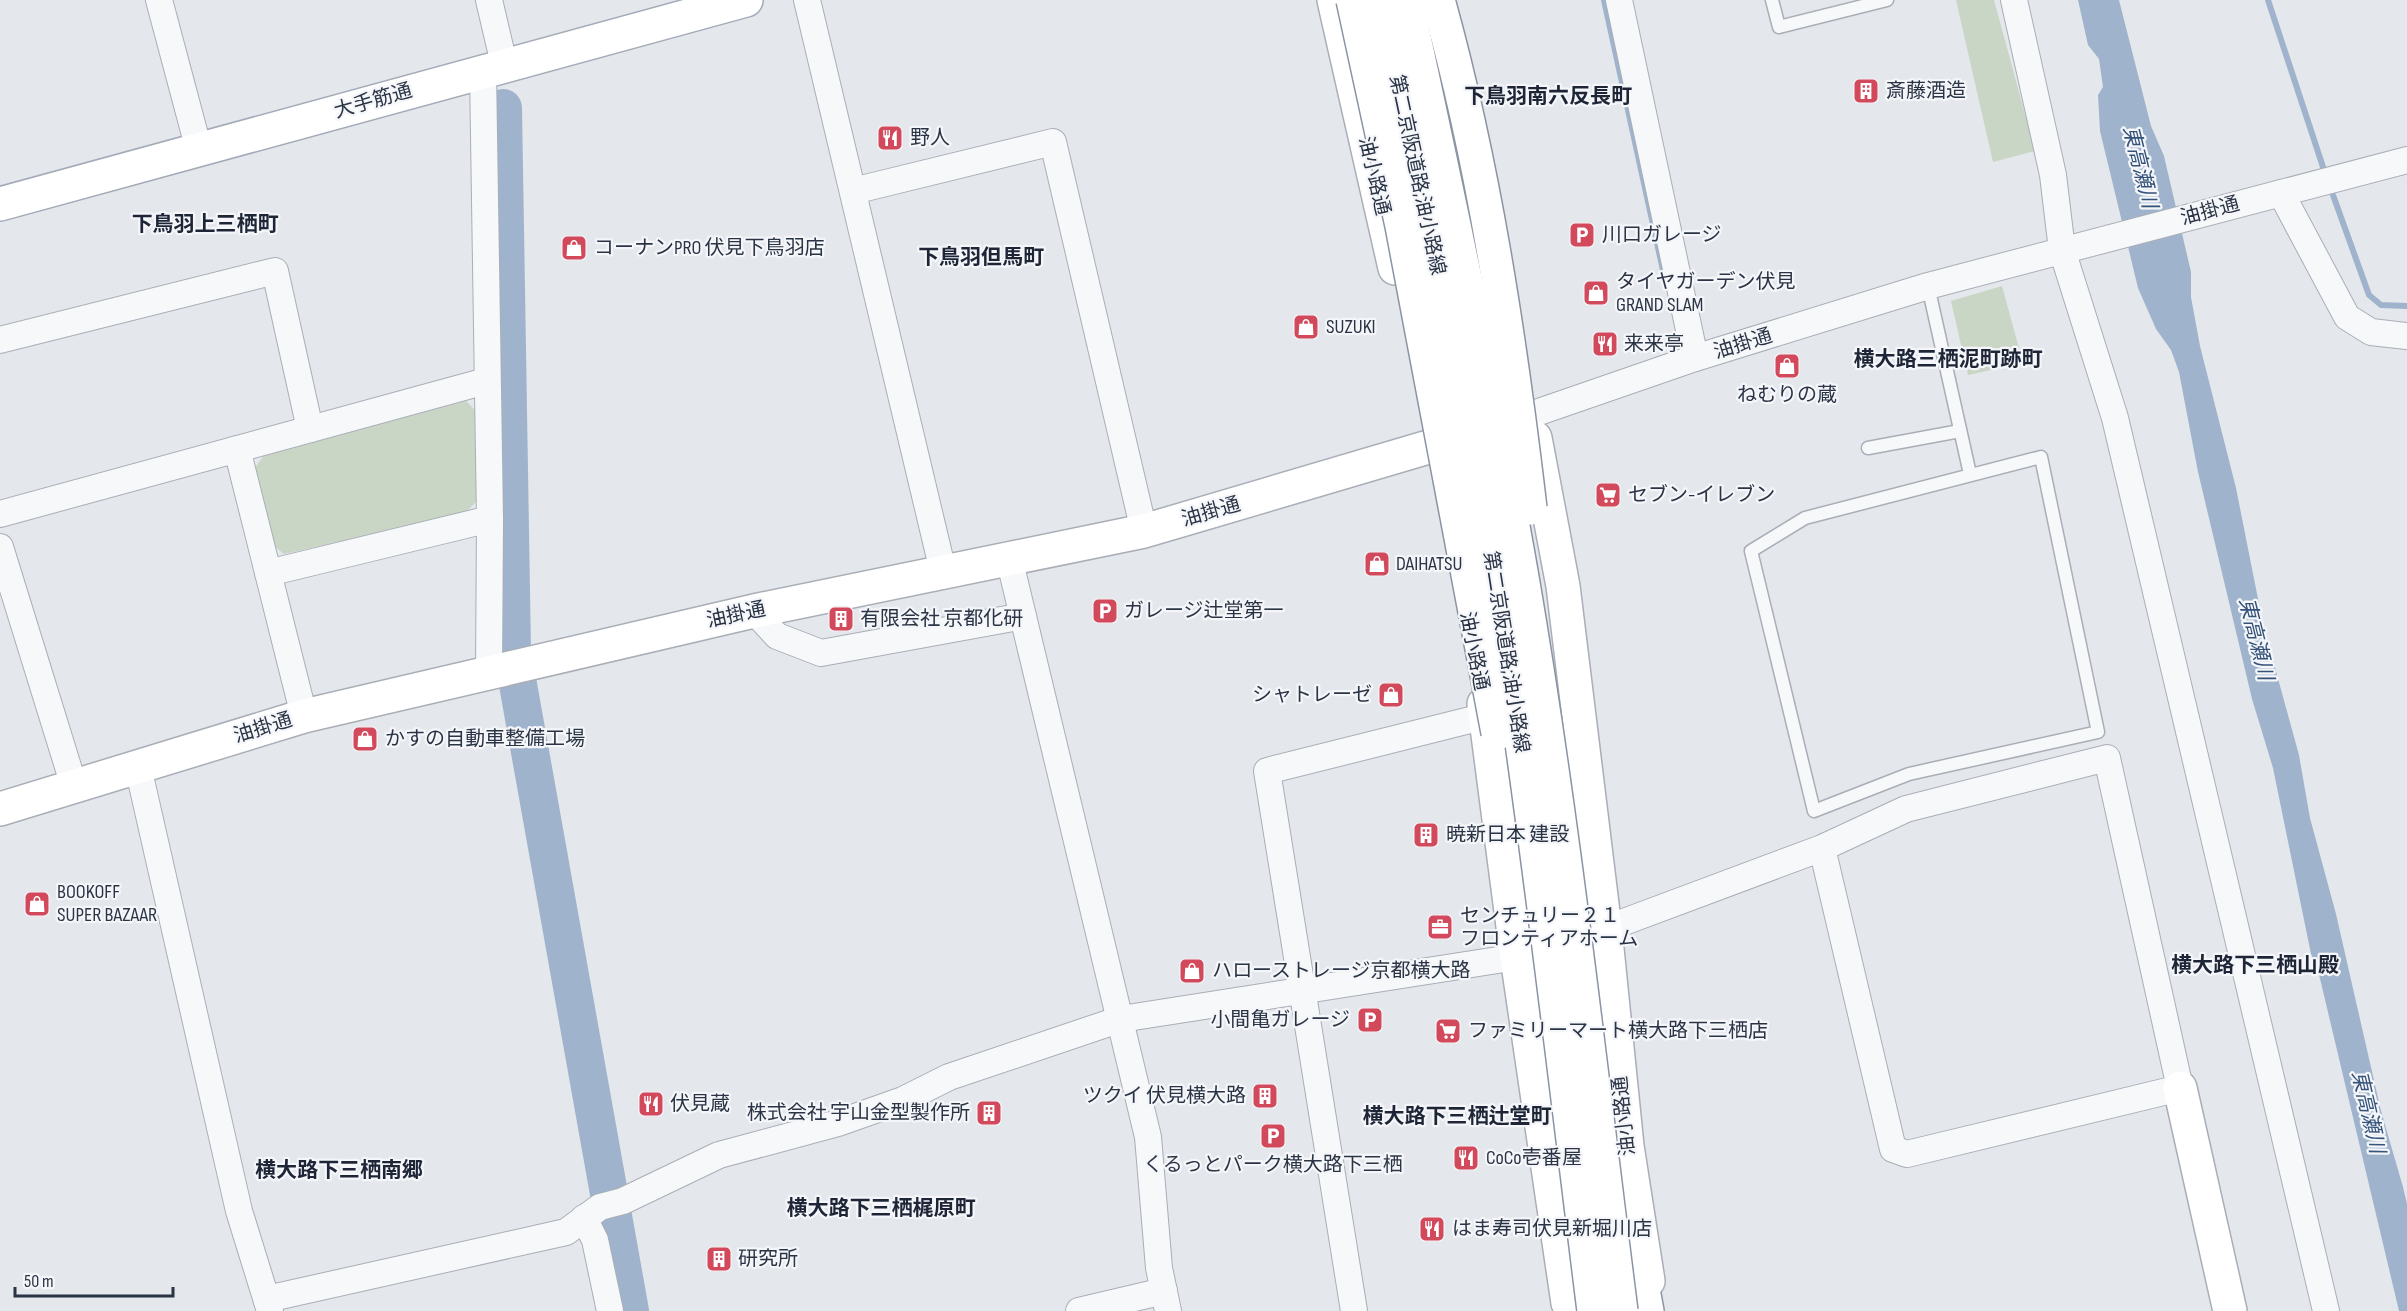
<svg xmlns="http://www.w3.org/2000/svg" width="2407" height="1311" font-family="'Sofia Sans Condensed','Noto Sans JP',sans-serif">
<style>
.green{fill:#c9d6c5}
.water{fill:#9fb4cc}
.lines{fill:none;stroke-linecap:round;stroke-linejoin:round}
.stream{stroke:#9fb4cc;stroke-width:6}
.river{stroke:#9fb4cc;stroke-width:38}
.lane-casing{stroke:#a9aeb7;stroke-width:15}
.street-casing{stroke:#a9aeb7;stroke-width:28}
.secondary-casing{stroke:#a9aeb7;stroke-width:36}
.primary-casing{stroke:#a3abb8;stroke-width:36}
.highway-casing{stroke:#8b94a3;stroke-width:36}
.lane{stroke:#f7f8fa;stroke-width:12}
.street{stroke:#f7f8fa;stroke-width:26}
.secondary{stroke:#fff;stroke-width:33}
.primary{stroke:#fff;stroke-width:33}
.highway{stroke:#fff;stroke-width:33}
.highway-bridge-casing{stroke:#8b94a3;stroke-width:36;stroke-linecap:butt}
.highway-bridge{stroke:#fff;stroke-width:33}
.labels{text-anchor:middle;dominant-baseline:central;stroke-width:4.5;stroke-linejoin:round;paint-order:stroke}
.poi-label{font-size:20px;fill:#2b3445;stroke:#f4f6f9;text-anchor:start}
.street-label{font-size:20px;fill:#2b3445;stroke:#f4f6f9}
.neighbourhood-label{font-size:21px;font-weight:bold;fill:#1d2536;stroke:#f4f6f9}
.water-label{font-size:21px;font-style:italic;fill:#34527a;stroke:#f4f6f9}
</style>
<rect width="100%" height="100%" fill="#e4e7ec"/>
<g class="green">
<path d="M1956,0H1994L2035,151L1993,162Z"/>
<path d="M2002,286L2023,363L1968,375L1951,301Z"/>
<path d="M466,401L478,413V500L464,514L284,554L274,546L255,468L264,455Z"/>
</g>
<path class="water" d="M2078,0H2119L2151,126L2164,156L2191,272V297L2200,346L2236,488L2263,624L2299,755L2310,818L2336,914L2381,1111L2403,1187L2407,1204V1311H2399L2317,966L2311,954L2273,768L2252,699L2198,472L2179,372L2171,350L2156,329L2138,288L2100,131L2098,95L2103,87L2099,59L2088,45Z"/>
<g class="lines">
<g class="stream">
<path d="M1604,0L1666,284"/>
<path d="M2268,0L2324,170"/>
<path d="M2333,195L2369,295L2381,305L2407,306"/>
</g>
<path class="river" d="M503,108L512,651L630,1311"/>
<g class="lane-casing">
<g id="lane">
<path d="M1772,0L1779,27L1887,0"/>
<path d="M1928,286L1970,474"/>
<path d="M1868,448L1960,431"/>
<path d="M2041,457L2098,732L1909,774L1814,811L1751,551L1805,518Z"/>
</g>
</g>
<g class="street-casing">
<g id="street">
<path d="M159,0L199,150"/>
<path d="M489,0L504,64"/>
<path d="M807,0L943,571"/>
<path d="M1619,0L1695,358"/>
<path d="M2014,0L2053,175L2062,250L2115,418L2326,1311"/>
<path d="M483,71L490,519L489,671"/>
<path d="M853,191L1053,142L1144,531"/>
<path d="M2281,193L2347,317L2371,332L2407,336"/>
<path d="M0,340L275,271L310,429"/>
<path d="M1530,415L1695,358L1928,286L2407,160"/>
<path d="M237,449L304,716"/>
<path d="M0,514L486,381"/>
<path d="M0,547L74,786"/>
<path d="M1009,558L1148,1137L1159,1268L1168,1311"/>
<path d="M268,573L490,519"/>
<path d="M754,611L777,636L821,653L1023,616"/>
<path d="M138,767L239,1211L270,1311"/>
<path d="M1589,935L1822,848L1906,809L2107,758L2180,1088L1907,1154L1893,1149L1822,848"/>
<path d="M584,1218L595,1240L610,1311"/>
<path d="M267,1299L566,1232L600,1207L623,1201L719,1155L838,1123L903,1100L949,1077L1121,1019L1517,957L1534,952"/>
<path d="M1079,1311L1164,1291"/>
<path d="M1354,1311L1267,771L1486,716"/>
</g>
</g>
<g class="secondary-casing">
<g id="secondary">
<path d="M1334,0L1395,268"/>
<path d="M1535,438L1563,586L1605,929L1627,1146L1648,1281"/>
<path d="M1484,704L1517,957L1568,1303"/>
<path d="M0,809L304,716L754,611L1144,531L1469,435"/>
<path d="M2180,1088L2230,1311"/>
</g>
</g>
<g class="primary-casing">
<path id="primary" d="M0,204L746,0"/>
</g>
<g class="highway-casing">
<g id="highway">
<path d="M1636,1252L1647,1311"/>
<path d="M1567,1273L1572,1311"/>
</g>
</g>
<use href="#lane" class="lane"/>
<use href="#street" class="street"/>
<use href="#secondary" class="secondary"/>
<use href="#primary" class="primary"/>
<use href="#highway" class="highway"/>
<g class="highway-bridge-casing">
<g id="highway-bridge">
<path d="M1353,0L1402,226L1498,733"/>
<path d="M1379,0C1431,234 1482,470 1517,708C1546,909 1569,1110 1594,1311"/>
<path d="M1406,0C1448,194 1489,387 1523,583C1564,824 1590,1068 1621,1311"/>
<path d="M1438,0C1484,165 1510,338 1530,508"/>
</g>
</g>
<use href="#highway-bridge" class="highway-bridge"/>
</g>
<defs>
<g id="building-square" transform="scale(1.35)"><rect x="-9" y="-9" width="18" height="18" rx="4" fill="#d1495b" stroke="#f4f6f9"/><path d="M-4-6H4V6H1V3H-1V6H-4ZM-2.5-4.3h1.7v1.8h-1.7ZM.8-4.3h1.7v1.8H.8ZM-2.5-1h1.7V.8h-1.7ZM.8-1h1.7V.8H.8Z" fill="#fff"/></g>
<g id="restaurant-square" transform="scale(1.35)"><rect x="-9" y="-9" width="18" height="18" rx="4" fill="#d1495b" stroke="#f4f6f9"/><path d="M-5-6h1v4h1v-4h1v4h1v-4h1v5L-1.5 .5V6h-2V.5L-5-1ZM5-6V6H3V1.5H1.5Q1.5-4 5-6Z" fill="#fff"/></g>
<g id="parking-square" transform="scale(1.35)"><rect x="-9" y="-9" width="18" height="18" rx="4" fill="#d1495b" stroke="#f4f6f9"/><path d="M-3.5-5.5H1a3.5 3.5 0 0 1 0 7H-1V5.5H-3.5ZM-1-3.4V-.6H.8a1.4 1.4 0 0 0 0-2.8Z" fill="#fff"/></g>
<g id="shop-square" transform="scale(1.35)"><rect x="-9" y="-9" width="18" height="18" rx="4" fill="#d1495b" stroke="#f4f6f9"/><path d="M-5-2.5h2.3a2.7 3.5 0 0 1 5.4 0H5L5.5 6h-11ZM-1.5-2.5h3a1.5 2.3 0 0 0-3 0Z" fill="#fff"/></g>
<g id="supermarket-square" transform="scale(1.35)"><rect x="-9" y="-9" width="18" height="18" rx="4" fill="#d1495b" stroke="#f4f6f9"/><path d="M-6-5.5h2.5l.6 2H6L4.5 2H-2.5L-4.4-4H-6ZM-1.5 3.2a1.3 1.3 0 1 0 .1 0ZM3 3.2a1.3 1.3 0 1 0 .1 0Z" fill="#fff"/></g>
<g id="office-square" transform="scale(1.35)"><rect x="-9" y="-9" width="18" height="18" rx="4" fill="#d1495b" stroke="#f4f6f9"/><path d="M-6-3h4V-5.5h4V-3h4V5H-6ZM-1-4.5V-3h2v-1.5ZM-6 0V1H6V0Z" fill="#fff"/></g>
</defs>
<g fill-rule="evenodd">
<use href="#building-square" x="1866" y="91"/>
<use href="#restaurant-square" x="890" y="138"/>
<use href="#parking-square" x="1582" y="235"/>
<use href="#shop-square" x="574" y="248"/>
<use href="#shop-square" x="1596" y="293"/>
<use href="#shop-square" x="1306" y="327"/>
<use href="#restaurant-square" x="1605" y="344"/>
<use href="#shop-square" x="1787" y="366"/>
<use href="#supermarket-square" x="1608" y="495"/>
<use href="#shop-square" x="1377" y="564"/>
<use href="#parking-square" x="1105" y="611"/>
<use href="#building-square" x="841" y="619"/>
<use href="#shop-square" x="1391" y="695"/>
<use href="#shop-square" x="365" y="739"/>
<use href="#building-square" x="1426" y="835"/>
<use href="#shop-square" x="37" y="904"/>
<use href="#office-square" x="1440" y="927"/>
<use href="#shop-square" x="1192" y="971"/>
<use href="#parking-square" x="1370" y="1020"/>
<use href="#supermarket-square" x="1448" y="1031"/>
<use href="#building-square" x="1265" y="1096"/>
<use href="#restaurant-square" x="651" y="1104"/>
<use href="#building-square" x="989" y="1113"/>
<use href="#parking-square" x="1273" y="1136"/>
<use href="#restaurant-square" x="1466" y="1158"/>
<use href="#restaurant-square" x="1432" y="1229"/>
<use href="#building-square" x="719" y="1259"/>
</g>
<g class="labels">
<g class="poi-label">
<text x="1886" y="91">斎藤酒造</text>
<text x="910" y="138">野人</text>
<text x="1602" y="235">川口ガレージ</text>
<text x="594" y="248">コーナンPRO 伏見下鳥羽店</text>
<text x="1616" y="282">タイヤガーデン伏見<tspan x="1616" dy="23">GRAND SLAM</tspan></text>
<text x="1326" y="327">SUZUKI</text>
<text x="1624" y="344">来来亭</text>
<text x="1787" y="395" text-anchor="middle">ねむりの蔵</text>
<text x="1628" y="495">セブン-イレブン</text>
<text x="1396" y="564">DAIHATSU</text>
<text x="1124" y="611">ガレージ辻堂第一</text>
<text x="860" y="619">有限会社 京都化研</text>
<text x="1372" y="695" text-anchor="end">シャトレーゼ</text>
<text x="385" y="739">かすの自動車整備工場</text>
<text x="1446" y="835">暁新日本 建設</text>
<text x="57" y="892">BOOKOFF<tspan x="57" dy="23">SUPER BAZAAR</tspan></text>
<text x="1460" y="916">センチュリー２１<tspan x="1460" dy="23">フロンティアホーム</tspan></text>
<text x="1212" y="971">ハローストレージ京都横大路</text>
<text x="1350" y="1020" text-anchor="end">小間亀ガレージ</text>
<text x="1468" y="1031">ファミリーマート横大路下三栖店</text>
<text x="1246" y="1096" text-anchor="end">ツクイ 伏見横大路</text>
<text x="670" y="1104">伏見蔵</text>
<text x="970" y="1113" text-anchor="end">株式会社 宇山金型製作所</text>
<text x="1486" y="1158">CoCo壱番屋</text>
<text x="1273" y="1165" text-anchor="middle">くるっとパーク横大路下三栖</text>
<text x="1452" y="1229">はま寿司伏見新堀川店</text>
<text x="738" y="1259">研究所</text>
</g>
<g class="street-label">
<text transform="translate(373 101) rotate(-16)">大手筋通</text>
<text transform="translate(1417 175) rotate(78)">第二京阪道路;油小路線</text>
<text transform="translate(1374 176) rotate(77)">油小路通</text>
<text transform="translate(2210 211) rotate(-15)">油掛通</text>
<text transform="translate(1743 344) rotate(-17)">油掛通</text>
<text transform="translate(1211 512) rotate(-16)">油掛通</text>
<text transform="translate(736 615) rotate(-12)">油掛通</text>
<text transform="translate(1474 651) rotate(79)">油小路通</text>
<text transform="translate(1506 652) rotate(81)">第二京阪道路;油小路線</text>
<text transform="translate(263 728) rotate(-17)">油掛通</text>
<text transform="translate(1624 1116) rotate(-96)">油小路通</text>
</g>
<g class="neighbourhood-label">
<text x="1548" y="96">下鳥羽南六反長町</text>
<text x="205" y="224">下鳥羽上三栖町</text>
<text x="981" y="257">下鳥羽但馬町</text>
<text x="1948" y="359">横大路三栖泥町跡町</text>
<text x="2255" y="965">横大路下三栖山殿</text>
<text x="1457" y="1116">横大路下三栖辻堂町</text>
<text x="339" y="1170">横大路下三栖南郷</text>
<text x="881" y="1208">横大路下三栖梶原町</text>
</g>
<g class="water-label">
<text transform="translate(2140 167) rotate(76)">東高瀬川</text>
<text transform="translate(2256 639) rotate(76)">東高瀬川</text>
<text transform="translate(2368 1112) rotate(77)">東高瀬川</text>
</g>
</g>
<path d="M15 1287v9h158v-9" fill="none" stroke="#2b3445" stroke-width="3"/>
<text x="24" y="1287" font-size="18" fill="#2b3445" stroke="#f4f6f9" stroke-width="4.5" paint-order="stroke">50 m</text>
</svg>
